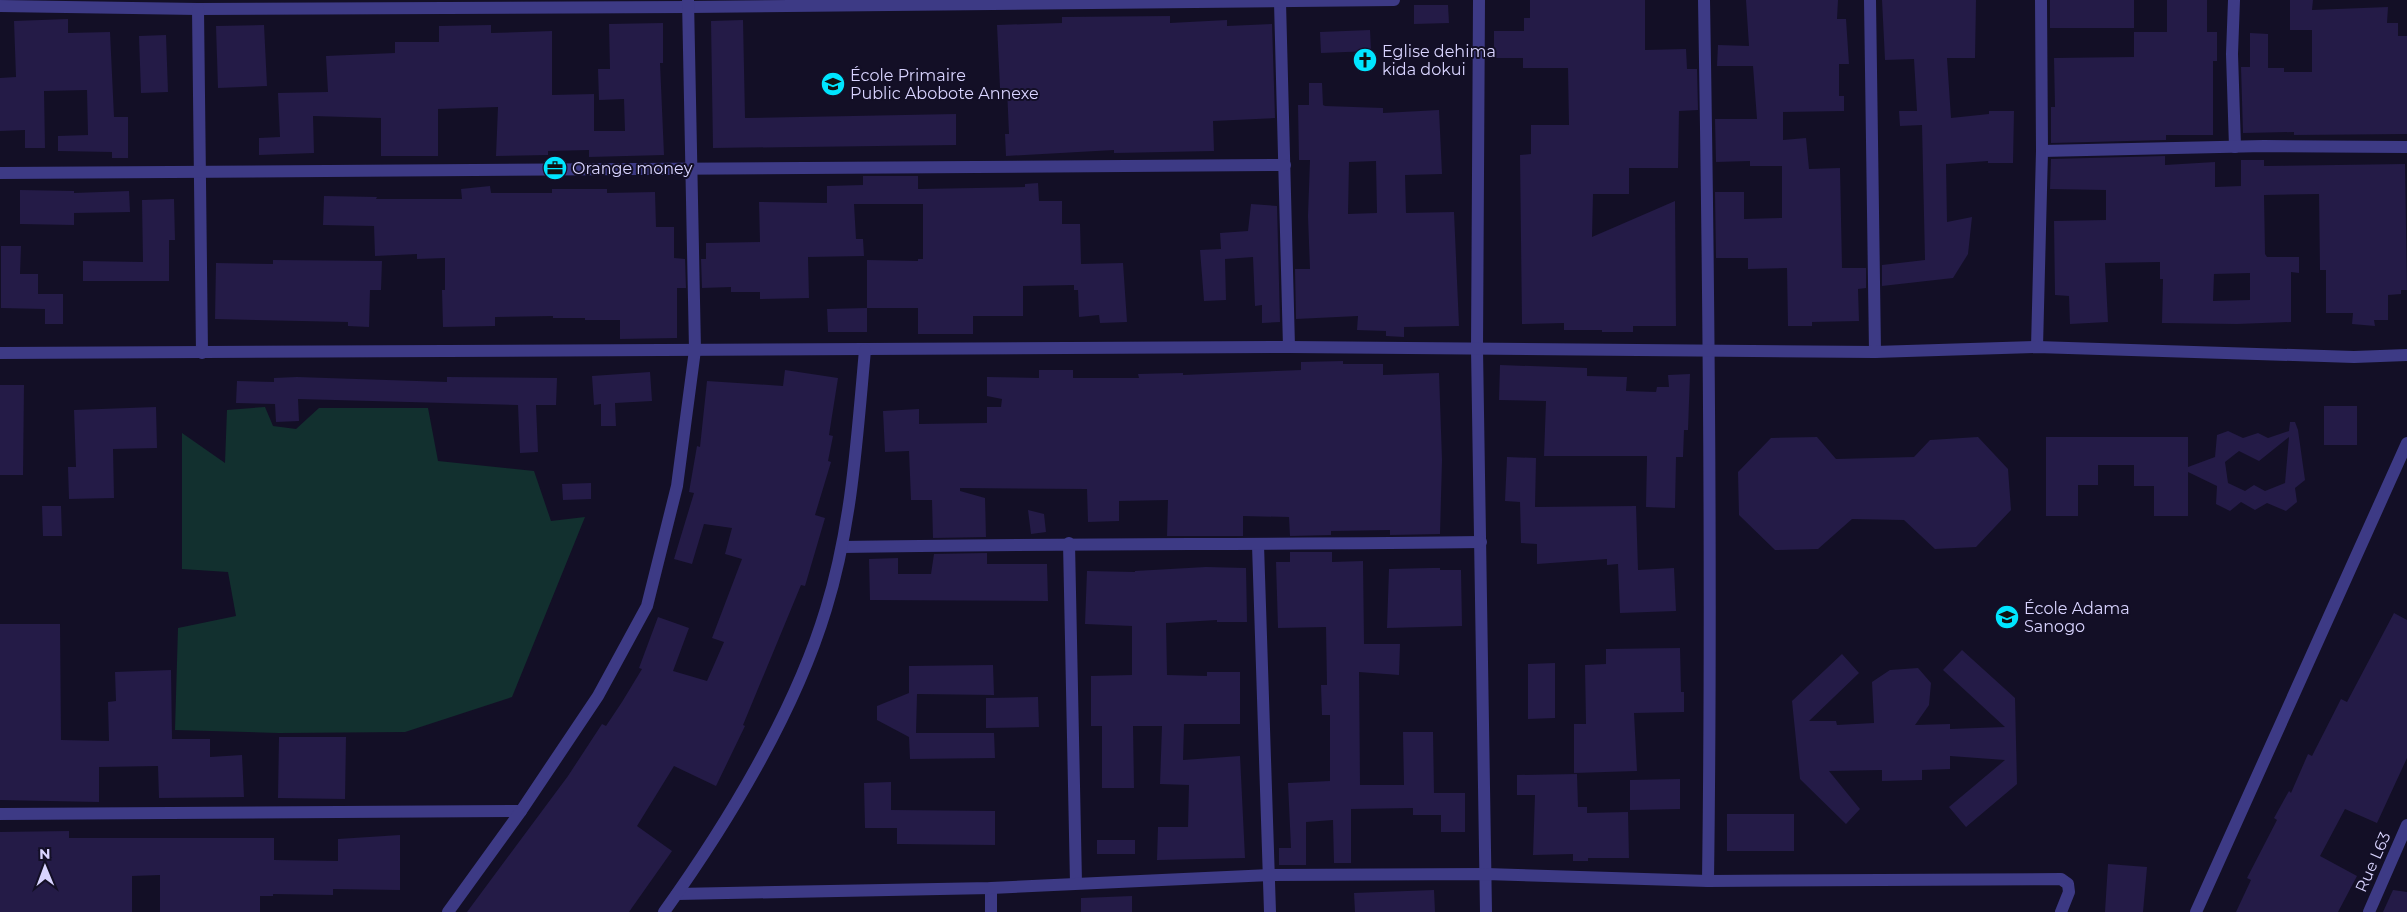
<svg xmlns="http://www.w3.org/2000/svg" width="2407" height="912" font-family="Montserrat,sans-serif">
<style>
.green{fill:#12302f}
.building{fill:#241b47;fill-rule:evenodd}
.lines{fill:none;stroke-linecap:round;stroke-linejoin:round}
.minor{stroke:#3d3a85;stroke-width:12}
.labels{text-anchor:middle;dominant-baseline:central;stroke-width:4;stroke-linejoin:round;paint-order:stroke}
.poi-label{font-size:16px;fill:#d9d4ff;stroke:#130f26;text-anchor:start}
.street-label{font-size:16px;fill:#d9d4ff;stroke:#130f26}
</style>
<rect width="100%" height="100%" fill="#130f26"/>
<path class="green" d="M265,407L273,426L296,429L319,408H428L438,461L534,471L551,521L585,517L512,697L405,732L279,733L175,730L178,628L236,616L228,572L182,569V433L225,463L227,410Z"/>
<g class="building">
<path d="M1530,0H1645V50L1686,49L1687,69H1697L1698,110L1679,111L1678,168H1629V194H1593L1592,237L1675,201L1676,326H1633V332H1602V330H1564V323L1522,324L1520,155L1531,154V125H1569L1568,68H1523V58H1494V31H1524V18H1530Z"/>
<path d="M1746,0H1838L1837,19H1846L1849,64H1839V96H1844V111L1783,112V140L1806,138L1809,169L1840,168L1842,268H1866V288L1858,289L1859,321L1812,322V326H1788L1787,268L1748,269V258H1716L1715,192H1744V219L1782,218V166H1750V161L1716,162L1715,119H1757L1753,66H1717L1718,45L1749,46Z"/>
<path d="M1882,0H1976L1975,58H1947L1951,118L1989,114V111H2014L2013,163H1988V161L1946,164L1947,222L1972,217L1968,254L1953,278L1882,286V265L1925,260L1922,125L1900,126L1899,111H1917L1914,59L1885,60Z"/>
<rect x="2050" y="0" width="84" height="28"/>
<path d="M2167,0H2207V32H2217V61H2213V135H2166V140L2051,143V107H2055L2054,58L2134,57V32H2167Z"/>
<path d="M2290,0H2313L2312,10L2388,7L2387,23H2398V36H2407V134L2294,135V132L2243,133L2241,67H2250V33L2268,34V68H2284V72H2312V30H2290Z"/>
<path d="M1414,5H1448L1449,23L1414,24Z"/>
<path d="M1170,16V23L1227,20V26L1272,24L1275,118L1213,121L1214,151L1114,153V150L1006,156L1005,134H1009L1007,88H1000L997,25L1062,23V17Z"/>
<path d="M68,19V33L110,32L114,117H128V158H112V152L58,151V136L88,135L87,90L44,91L45,148H25V130L0,131V78L16,77L14,21Z"/>
<path d="M743,20L745,118L956,114V145L713,148L711,21Z"/>
<path d="M663,23V63H660L664,155L589,157V150L548,151V155L496,156L498,107L438,109V156H381V118L313,116L314,153L259,155V138L280,137L278,93L328,92L326,56L395,53V42H439V26L491,25V33L552,31V95L594,94V131H625L624,99L599,100L598,69H610L609,24Z"/>
<path d="M264,25L267,86L218,88L216,26Z"/>
<path d="M1370,30L1371,51L1321,53L1320,32Z"/>
<path d="M166,35L168,92L141,93L139,36Z"/>
<path d="M1309,83H1322L1323,105L1325,106L1383,108V113L1439,110L1442,174L1405,175L1406,213L1454,212L1459,326L1404,327V337L1386,336V331L1357,330L1358,316L1296,319L1295,269H1310L1308,216L1310,160H1299L1298,105H1309ZM1376,161L1377,213L1348,214L1349,162Z"/>
<path d="M2165,156V165L2215,162V187L2241,186V160H2264V166L2405,164L2407,290H2401V294L2388,295V320H2374L2375,326L2352,324L2353,313H2326V270H2320L2319,194L2264,195L2265,254L2267,257H2299V273L2291,272V322L2237,324L2162,323L2163,279H2160V262L2105,263L2108,322L2070,324L2069,296L2055,295L2054,221L2106,220V190L2050,189L2051,159ZM2250,273V300L2213,301L2214,274Z"/>
<path d="M863,176H918V189L1025,187V184L1038,183L1039,201H1062V224H1080L1081,264L1123,263L1127,322L1100,323L1099,315L1079,317L1078,290H1074V285L1023,286V316H973V334H918V308H867V260L918,261V259H923V204H854L856,239H863L864,256L808,257L809,298L760,299V292H731V287L702,288L701,259H706V243L760,242L759,202L827,203V186L863,185Z"/>
<path d="M490,186L491,193H552V189H607V193L655,192L656,227H674V258L685,259L686,288H677V338L620,339V320H585V318H553V316L495,317V326L443,327L442,290H445V258L417,259V254L375,256L374,226L323,225L324,196L377,197L376,199H462L461,189Z"/>
<path d="M20,190L74,191V193L129,191L130,212L74,213V225L20,224Z"/>
<path d="M174,199L175,240H169V281H83V261L143,262L142,200Z"/>
<path d="M1251,204L1277,206L1280,322L1262,323V305L1255,306L1253,257L1225,259L1226,300L1204,301L1200,250L1221,249L1220,233L1248,231Z"/>
<path d="M1,246H21L20,274H38V294H63V324H45V309L1,308Z"/>
<path d="M273,260L382,261L381,290H370L369,327L348,326V322L215,319L216,263L273,264Z"/>
<path d="M867,308V332H828L827,309Z"/>
<path d="M1343,361V364H1383V375L1439,373L1442,460L1440,534L1390,535V530L1331,531V535L1290,536L1289,517L1243,516V536H1167L1168,500L1119,501V521L1088,522L1087,489L960,488V491L985,498L986,537L933,538L932,500H911L909,451L885,452L883,411L919,409V424L987,423V407H1001L1002,399L987,396V377L1039,378V370H1073V378H1139L1138,374L1183,373V375L1301,370V362Z"/>
<path d="M1500,365L1587,368V376L1627,377L1626,391L1656,392L1657,387H1669L1668,375L1690,374L1688,430H1684L1683,457H1676L1675,508L1646,507L1647,456H1544L1546,401L1499,400Z"/>
<path d="M785,370L838,378L829,435L833,436L828,461L831,462L815,515L825,518L805,586L801,585L743,725L745,726L716,786L674,766L637,826L672,851L629,912H467L568,776L602,724L606,726L622,702L642,669L639,668L658,617L689,628L673,671L707,681L724,642L712,638L742,559L725,554L732,528L704,524L692,564L674,559L694,493L689,492L697,446L700,447L707,381L783,386Z"/>
<path d="M650,372L652,401L615,403L616,426H601V404L594,405L592,376Z"/>
<path d="M297,377L447,382V377L557,378L556,405H536L538,452L520,453L518,405L298,399L299,421L276,422L275,404L236,403L237,381L274,382V378Z"/>
<path d="M0,385H24L23,475H0Z"/>
<rect x="2324" y="406" width="33" height="39"/>
<path d="M156,407L157,448L113,449L114,498L69,499L68,467H76L74,410Z"/>
<path d="M2290,422H2295L2298,430L2305,480L2295,488L2297,502L2286,511L2267,503L2255,510L2241,502L2230,511L2216,504L2217,486L2188,472V516H2154V486H2134V465H2098V485H2078V516H2046V437H2188V467L2215,457L2217,435L2228,431L2243,438L2258,433L2268,438L2289,431ZM2289,437L2285,483L2265,491L2254,485L2245,491L2228,483L2225,462L2239,451L2259,461Z"/>
<path d="M1817,437L1836,459L1914,457L1930,440L1978,437L2008,469L2011,510L1976,547L1935,549L1904,520L1852,519L1818,549L1775,550L1739,515L1738,472L1771,438Z"/>
<path d="M1507,457L1536,458L1535,507L1636,506L1638,570L1674,568L1676,611L1620,613L1618,564L1607,565V559L1537,564V544L1521,543L1520,502L1505,501Z"/>
<path d="M591,483V499L563,500L562,484Z"/>
<path d="M42,506H61L62,536H43Z"/>
<path d="M1028,510L1044,514L1046,532L1031,534Z"/>
<path d="M1290,552H1332V562L1363,561L1364,644H1400L1399,675L1359,672L1360,785H1404L1403,732H1433L1434,793H1465V832H1441V815H1413V808L1351,809V863H1334L1333,820L1306,822V865H1279V848H1291L1288,783L1330,781V715H1322L1321,685H1327L1326,627L1278,628L1276,562H1290Z"/>
<path d="M987,553V564H1047L1048,601L870,600L869,559L898,558V574H931L934,554Z"/>
<path d="M1206,567L1246,568L1247,622H1217V620L1166,623L1167,675L1207,676V672H1240V724H1184L1183,760L1240,756L1245,858L1157,860L1158,827H1188L1189,785L1160,784L1162,726H1133L1134,788H1102V726H1091V676L1132,675V626L1085,624L1087,571L1135,572V571Z"/>
<path d="M1432,568H1440V570H1461L1462,626L1387,628L1389,569Z"/>
<path d="M2394,613L2407,620V758L2377,823L2345,809L2320,856L2357,876L2338,912H2236L2251,880L2247,878L2277,820L2274,818L2289,791L2291,793L2308,754L2312,756L2341,699L2347,702Z"/>
<path d="M0,624H60L61,740L109,741L108,702L116,701L115,672L171,670L172,739H210V757L242,755L244,797L159,798L158,766L99,767V802L0,800Z"/>
<path d="M1680,648L1681,692H1684V712L1634,713L1637,771L1574,773V724H1586L1585,665L1606,664V649Z"/>
<path d="M1962,650L2015,698L2017,784L1966,827L1949,807L2005,760L1950,756V769L1922,770V780L1882,781V770L1829,771L1860,809L1846,824L1800,779L1792,701L1842,654L1859,673L1809,721H1836L1837,725L1874,723L1872,682L1890,670L1918,668L1931,683L1929,705L1915,725L1950,724V729L2005,727L1943,670Z"/>
<path d="M1555,663V718L1528,719V664Z"/>
<path d="M993,665L994,695L917,694L916,733H994L995,758L910,759L909,737L877,720V706L909,693V666Z"/>
<path d="M1038,697L1039,727L986,728V698Z"/>
<path d="M279,737H346L345,799L278,798Z"/>
<path d="M1577,774L1578,807H1587V813L1628,812L1629,858H1588V861H1573V854L1533,855L1535,795H1517V775Z"/>
<path d="M1680,779V809L1630,810V780Z"/>
<path d="M891,782V810L995,811V845L897,844V828H865L864,783Z"/>
<rect x="1727" y="814" width="67" height="37"/>
<path d="M69,831V838H274V860L338,861V839L400,835V890L333,889V895L273,894V896H260V912H160V875L132,876V912H0V832Z"/>
<rect x="1097" y="840" width="38" height="14"/>
<path d="M2108,864L2147,867L2143,912H2105Z"/>
<path d="M1434,890L1435,912H1355L1354,893Z"/>
<path d="M2393,890L2407,892V912H2383Z"/>
<path d="M1132,896V912H1081V898Z"/>
</g>
<g class="lines">
<g class="minor">
<path d="M1479,0L1477,349L1486,912"/>
<path d="M1704,0C1709,294 1712,587 1708,881"/>
<path d="M1870,0L1875,352"/>
<path d="M2234,0L2232,54L2235,147"/>
<path d="M1280,2L1289,347"/>
<path d="M0,6L198,9L688,7L1394,0"/>
<path d="M198,9L202,353"/>
<path d="M2042,151L2264,146L2407,147"/>
<path d="M0,173L1285,165"/>
<path d="M2037,347L2042,151L2041,0"/>
<path d="M0,353L1289,347L1875,352L2037,347L2354,357L2407,355"/>
<path d="M1069,543L1076,883"/>
<path d="M1258,545L1270,912"/>
<path d="M842,547C1055,543 1268,545 1481,542"/>
<path d="M0,814L521,811"/>
<path d="M991,888V912"/>
<path d="M677,894L991,888L1270,875L1486,874L1708,881L2061,879L2068,884L2069,892L2061,912"/>
<path d="M448,912L521,811L598,696L647,606L677,486L695,350L688,0"/>
<path d="M664,912C727,824 795,712 826,609C852,525 857,437 865,350"/>
<path d="M2196,912L2407,443"/>
<path d="M2369,912L2407,825"/>
</g>
</g>
<defs>
<g id="church-disc" transform="scale(1.25)"><circle r="9.5" fill="#00e5ff" stroke="#130f26"/><path d="M-1.2-6h2.4v3.5h3.3v2.4h-3.3V6h-2.4V-.1h-3.3v-2.4h3.3Z" fill="#111"/></g>
<g id="school-disc" transform="scale(1.25)"><circle r="9.5" fill="#00e5ff" stroke="#130f26"/><path d="M0-5L7-2L0 1L-7-2ZM-4 1L0 2.5L4 1V4Q0 6-4 4Z" fill="#111"/></g>
<g id="office-disc" transform="scale(1.25)"><circle r="9.5" fill="#00e5ff" stroke="#130f26"/><path d="M-6-3h4V-5.5h4V-3h4V5H-6ZM-1-4.5V-3h2v-1.5ZM-6 0V1H6V0Z" fill="#111"/></g>
</defs>
<g fill-rule="evenodd">
<use href="#church-disc" x="1365" y="60"/>
<use href="#school-disc" x="833" y="84"/>
<use href="#office-disc" x="555" y="168"/>
<use href="#school-disc" x="2007" y="617"/>
</g>
<g class="labels">
<g class="poi-label">
<text x="1382" y="51">Eglise dehima<tspan x="1382" dy="18">kida dokui</tspan></text>
<text x="850" y="75">École Primaire<tspan x="850" dy="18">Public Abobote Annexe</tspan></text>
<text x="572" y="168">Orange money</text>
<text x="2024" y="608">École Adama<tspan x="2024" dy="18">Sanogo</tspan></text>
</g>
<g class="street-label">
<text transform="translate(2373 862) rotate(-66)">Rue L63</text>
</g>
</g>
<g transform="translate(45 867) rotate(359)" stroke="#130f26" stroke-width="4" paint-order="stroke">
<path d="M0-4L9 19L0 12L-9 19Z" fill="#d9d4ff"/>
<text y="-8" font-size="14" font-weight="bold" text-anchor="middle" fill="#d9d4ff">N</text>
</g>
</svg>
